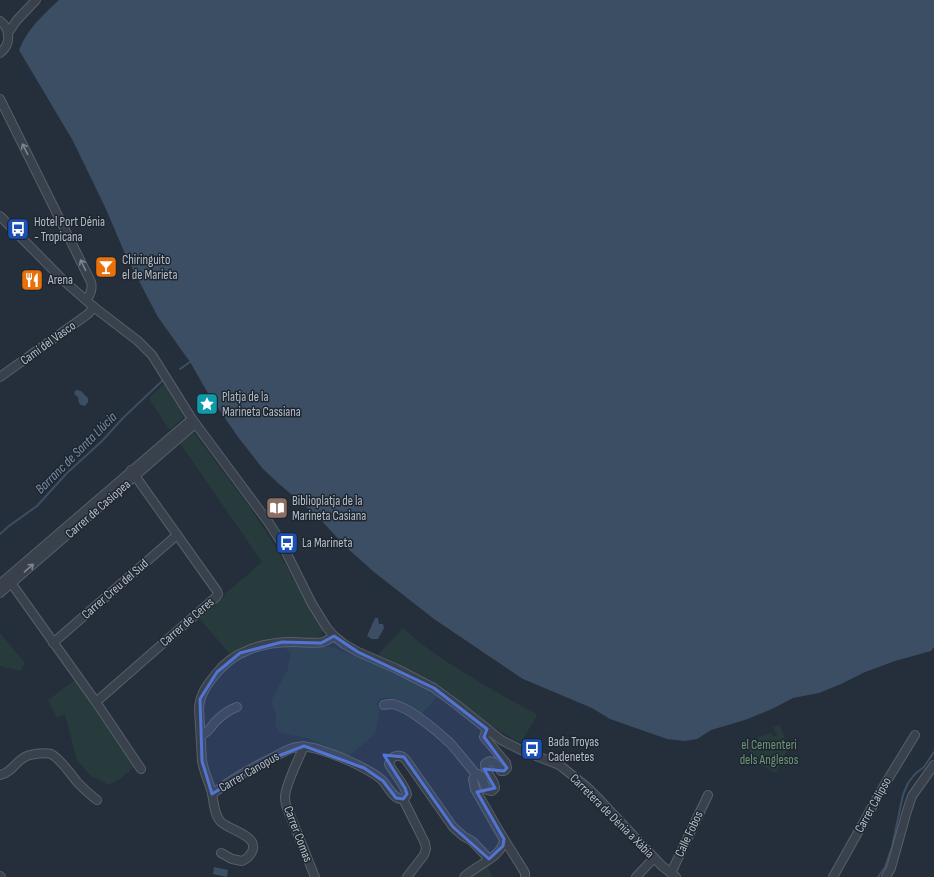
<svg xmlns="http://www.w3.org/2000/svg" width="934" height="877" font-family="'Sofia Sans Condensed',sans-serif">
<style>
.green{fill:#273b3c}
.water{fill:#3c4e63}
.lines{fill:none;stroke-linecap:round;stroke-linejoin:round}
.stream{stroke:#3c4e63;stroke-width:2}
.minor-casing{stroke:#575f69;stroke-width:10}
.minor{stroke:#39414c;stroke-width:8}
.oneway{stroke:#7d8590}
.marked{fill:#5274d2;fill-opacity:0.2;stroke:#5274d2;stroke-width:3;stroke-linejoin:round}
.labels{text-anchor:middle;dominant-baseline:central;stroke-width:3;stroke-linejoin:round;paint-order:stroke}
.poi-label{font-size:13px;fill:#b5bcc7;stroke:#1e2630;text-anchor:start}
.street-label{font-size:13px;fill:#b5bcc7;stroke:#1e2630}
.park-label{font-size:13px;fill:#6d9675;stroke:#1e2630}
.water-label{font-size:14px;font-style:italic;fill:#778ea8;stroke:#1e2630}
</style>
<rect width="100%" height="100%" fill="#252f3b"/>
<g class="green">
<path d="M164,384L183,415V418L169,430L149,398Z"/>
<path d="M192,432L194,433L249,506L272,541L322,630C322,633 322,636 318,637C313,640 303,638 297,638C289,638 282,637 274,638C260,639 242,645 230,654L199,618L225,596L224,595L262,562L180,443Z"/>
<path d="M403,628C424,648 447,662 471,677C492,690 514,702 536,714L537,716L521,742H518L486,722L445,689L431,680L412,671L378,655Z"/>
<path d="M0,633L25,663L21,671L0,666Z"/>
<path d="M283,647H332L394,673L437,696L422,714C415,710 383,689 378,702C376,705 378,707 380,710L375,734L348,757L337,750L307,738L281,733L276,727L275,722L276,714L271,701L287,671L291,655L286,648Z"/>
<path d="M75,680L135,766L120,779L109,785L91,776L77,760L65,714L57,718L48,700Z"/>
<path d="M780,725L788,748L776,773L753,761L747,744L759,742L758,737L771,733L773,737L777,736L773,727Z"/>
<path d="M486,865L493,877H473L471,874Z"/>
</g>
<g class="water">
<path d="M59,0H934V647L931,651L895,661L865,672L841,684L819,693L793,698L772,709L745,720L711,730L697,739L685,741L667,739L610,719L592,708L523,679L434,619L374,572L346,547L318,517L278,483L263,469L238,437L209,395L190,362L158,317L150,302L126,256L105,207L73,141L19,50C27,29 43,15 59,0Z"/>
<path d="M77,390L81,391L88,398V402L85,406L81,405L79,403L78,397L74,394L75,391Z"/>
<path d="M375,618H378L379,624H383L384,628L378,639H372L367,636Z"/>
<path d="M214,867L228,870L227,877L213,874Z"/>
</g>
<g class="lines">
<g class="stream">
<path d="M180,369L190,362"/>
<path d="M0,534L9,526L37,506L67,473L102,441L123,418L162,381"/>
<path d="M878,877L885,867L892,847L903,795L908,783L915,774L924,767L934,752"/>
</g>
<g class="minor-casing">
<g id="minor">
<path d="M0,21C11,29 11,45 0,53"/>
<path d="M8,33L17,20L36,0"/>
<path d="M0,99L91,282C93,289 90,295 86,300"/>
<path d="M0,216L64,281L95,308L138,341L152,355L192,419L269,523L281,542L312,604L327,628L334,636L344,644L358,652L397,669L434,688L457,705L501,740L521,750L557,764L562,767L588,788L597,797L662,866L676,877"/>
<path d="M0,377L88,314L94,307"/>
<path d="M9,580L96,702L141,769"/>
<path d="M0,584L192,419"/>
<path d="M0,593L195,424"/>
<path d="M53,643L177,535"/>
<path d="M96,702L216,597L218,594L217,591L131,470"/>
<path d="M384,705C387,704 390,704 393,704C410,708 437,731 450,743C459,753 467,764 476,774"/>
<path d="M487,729L484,737L506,763L507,768L504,771H501C497,765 492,757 485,764C484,773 495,779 495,788L492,791L487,790L481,777L478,774H476L473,779L475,789L499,831L524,871L525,873V877"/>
<path d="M201,735C208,733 211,727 215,722C222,715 228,710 237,707"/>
<path d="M304,746C299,758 285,786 285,797C285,803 287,809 290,815L315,877"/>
<path d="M0,775C12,773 16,760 27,756C32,754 46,752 51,754C61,759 71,775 78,783C84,789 90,795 97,800"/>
<path d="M212,794C231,780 251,768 272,758C280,754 289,748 297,747C315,743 368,768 382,780C388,786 393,800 403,799"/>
<path d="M221,853L232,859L242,861C249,858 256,850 252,842C248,834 229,829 221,822C214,815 214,803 212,793C209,782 204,772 202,761L199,708C200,694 207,685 215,675C233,651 263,642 292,642C301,642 316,644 323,642C327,641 330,638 334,636"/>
<path d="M671,873L708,795"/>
<path d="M0,876L1,877"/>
<path d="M407,877L424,855L426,849L425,843L403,799L405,798L407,794C405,785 394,774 389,764L391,759C396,754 402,755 406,760L453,827L463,836L472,841L489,859"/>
<path d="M464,877C476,865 503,857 504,839"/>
<path d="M636,877L654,858"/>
<path d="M833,877L885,784L915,735"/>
<path d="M886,877L891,868L907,811L912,796L934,765"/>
</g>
</g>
<use href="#minor" class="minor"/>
</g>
<defs><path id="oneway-shaft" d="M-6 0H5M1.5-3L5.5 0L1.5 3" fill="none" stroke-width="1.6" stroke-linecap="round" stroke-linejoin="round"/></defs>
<g class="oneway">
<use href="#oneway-shaft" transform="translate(25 149) rotate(-117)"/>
<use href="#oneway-shaft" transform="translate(83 265) rotate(-116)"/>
<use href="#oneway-shaft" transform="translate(29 568) rotate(-41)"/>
</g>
<path class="marked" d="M334,636L358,652L434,688L487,729L484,737L507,768L504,771L484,769L495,788L477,792L504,839L503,846L489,859L453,827L404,757L384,755L405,788L407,794L403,799L396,798L383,781L364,768L304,746L268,760L212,794L202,761L200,699L217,672L240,653L282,642L321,643Z"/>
<defs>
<g id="bus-square" transform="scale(1.15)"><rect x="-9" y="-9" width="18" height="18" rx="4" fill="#1a4fb4" stroke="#1e2630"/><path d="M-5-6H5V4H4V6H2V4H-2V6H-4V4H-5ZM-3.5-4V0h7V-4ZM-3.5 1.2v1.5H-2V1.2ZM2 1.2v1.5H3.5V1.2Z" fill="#fff"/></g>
<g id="bar-square" transform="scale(1.15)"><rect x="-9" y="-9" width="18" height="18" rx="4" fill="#e8710a" stroke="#1e2630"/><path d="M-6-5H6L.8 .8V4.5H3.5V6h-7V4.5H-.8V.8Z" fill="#fff"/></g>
<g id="restaurant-square" transform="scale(1.15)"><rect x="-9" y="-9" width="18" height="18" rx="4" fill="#e8710a" stroke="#1e2630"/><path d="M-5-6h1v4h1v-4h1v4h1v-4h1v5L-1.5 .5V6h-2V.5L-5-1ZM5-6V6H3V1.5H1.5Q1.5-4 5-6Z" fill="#fff"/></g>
<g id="sight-square" transform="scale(1.15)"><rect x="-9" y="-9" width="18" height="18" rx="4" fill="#0f9aa8" stroke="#1e2630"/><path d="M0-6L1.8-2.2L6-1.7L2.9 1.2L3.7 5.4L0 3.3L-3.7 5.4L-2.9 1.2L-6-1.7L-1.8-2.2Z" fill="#fff"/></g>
<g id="library-square" transform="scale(1.15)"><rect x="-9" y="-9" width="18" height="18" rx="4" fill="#8d6e63" stroke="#1e2630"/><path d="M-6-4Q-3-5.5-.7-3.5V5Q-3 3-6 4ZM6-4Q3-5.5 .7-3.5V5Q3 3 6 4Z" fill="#fff"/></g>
</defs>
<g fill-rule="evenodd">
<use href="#bus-square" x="18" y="229"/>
<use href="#bar-square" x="106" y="267"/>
<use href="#restaurant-square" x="32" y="280"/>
<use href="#sight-square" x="207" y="404"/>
<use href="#library-square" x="277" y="508"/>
<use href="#bus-square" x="287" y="543"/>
<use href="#bus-square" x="532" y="749"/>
</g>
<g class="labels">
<g class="poi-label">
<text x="34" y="222">Hotel Port Dénia<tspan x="34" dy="15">- Tropicana</tspan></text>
<text x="122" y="260">Chiringuito<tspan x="122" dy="15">el de Marieta</tspan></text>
<text x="48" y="280">Arena</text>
<text x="222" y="397">Platja de la<tspan x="222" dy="15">Marineta Cassiana</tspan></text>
<text x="292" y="501">Biblioplatja de la<tspan x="292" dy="15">Marineta Casiana</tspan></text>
<text x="302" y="543">La Marineta</text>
<text x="548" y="742">Bada Troyas<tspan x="548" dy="15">Cadenetes</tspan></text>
</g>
<g class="street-label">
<text transform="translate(48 343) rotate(-36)">Camí del Vasco</text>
<text transform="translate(98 509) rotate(-41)">Carrer de Casiopea</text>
<text transform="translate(115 589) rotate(-41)">Carrer Creu del Sud</text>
<text transform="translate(187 622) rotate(-41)">Carrer de Ceres</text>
<text transform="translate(249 772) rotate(-30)">Carrer Canopus</text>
<text transform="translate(873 805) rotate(-61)">Carrer Calipso</text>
<text transform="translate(612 816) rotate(45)">Carretera de Dénia a Xàbia</text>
<text transform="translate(298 834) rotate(69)">Carrer Comas</text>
<text transform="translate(689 834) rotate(-65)">Calle Fobos</text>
</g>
<g class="park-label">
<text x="769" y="745">el Cementeri<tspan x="769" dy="15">dels Anglesos</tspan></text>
</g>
<g class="water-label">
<text transform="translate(76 453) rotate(-45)">Barranc de Santa Llúcia</text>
</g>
</g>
</svg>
